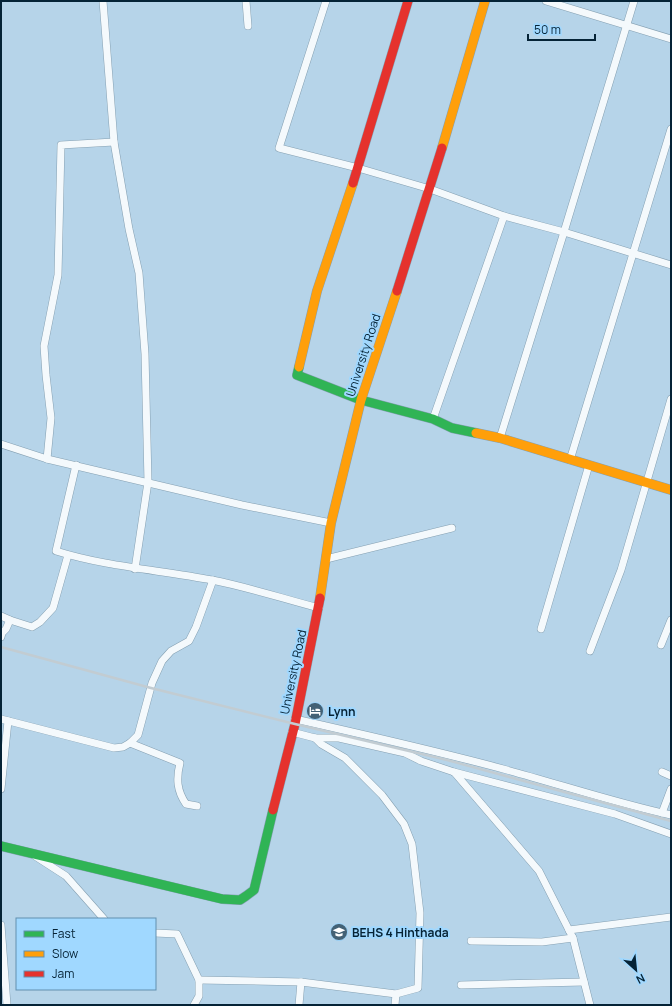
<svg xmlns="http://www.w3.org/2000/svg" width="672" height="1006" font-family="Manrope,sans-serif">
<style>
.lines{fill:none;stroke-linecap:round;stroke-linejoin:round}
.street-casing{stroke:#85a0b2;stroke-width:8}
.fast-casing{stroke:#85a0b2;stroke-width:10}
.slow-casing{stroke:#85a0b2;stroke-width:10}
.jam-casing{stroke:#85a0b2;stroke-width:10}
.street{stroke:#f4f9fc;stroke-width:7}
.fast{stroke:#30b455;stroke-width:9}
.slow{stroke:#ff9f0a;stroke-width:9}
.jam{stroke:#e5322d;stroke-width:9}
.rail{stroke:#c2ccd2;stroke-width:2.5}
.labels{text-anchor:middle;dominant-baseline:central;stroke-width:4;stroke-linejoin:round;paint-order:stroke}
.street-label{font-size:12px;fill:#052336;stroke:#a0d8ff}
.poi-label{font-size:12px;font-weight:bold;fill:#052336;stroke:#a0d8ff;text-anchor:start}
</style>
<rect width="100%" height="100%" fill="#b6d4e9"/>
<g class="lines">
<g class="street-casing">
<g id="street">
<path d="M103,1L114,142L129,229L139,273L145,354L148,482L135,569"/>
<path d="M246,1L248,26"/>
<path d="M326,1L279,148L358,168L430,189L504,216L564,232L671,265"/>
<path d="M546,1L671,39"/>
<path d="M433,419L504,216"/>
<path d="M500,438L564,232L634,1"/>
<path d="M1,444L47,459L242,505L331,523"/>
<path d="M47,459L51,418L46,375L44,346L58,275L61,145L114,142"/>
<path d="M570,460L671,129"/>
<path d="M76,465L56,551C107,567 160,570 212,580C248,587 284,599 319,608"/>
<path d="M326,559L452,528"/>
<path d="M1,616L10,620"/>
<path d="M541,629L589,465"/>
<path d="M1,637L2,633L6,629L10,620L32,627L40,622L53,608L68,555"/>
<path d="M661,645L671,620"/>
<path d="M590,651L621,570L671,399"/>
<path d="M1,719L114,748L123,747L130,743L138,735L152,683L162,661L171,651L189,641L196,627L213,580"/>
<path d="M295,719C366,735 437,751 507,770C562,785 616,803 671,815"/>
<path d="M292,732L315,738H339L405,753L421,761L454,772L539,871L573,938L590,1005"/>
<path d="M130,743L180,763C176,779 177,791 186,804L197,806"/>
<path d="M454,772L615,814L671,834"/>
<path d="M662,772L671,776"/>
<path d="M1,789L8,721"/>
<path d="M662,813L671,789"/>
<path d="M35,856L66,876L104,919"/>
<path d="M1,925L7,1005"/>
<path d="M569,930L671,917"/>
<path d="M155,933L177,934L199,980V996L194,1005"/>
<path d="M471,941L542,942L573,938"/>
<path d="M199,980L301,982L396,994L418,988L420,913L412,844L404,824L382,795L345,758L321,744L315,738"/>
<path d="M461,985L584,982"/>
<path d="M299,1005L301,982"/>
<path d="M395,1005L396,994"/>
</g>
</g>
<g class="fast-casing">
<g id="fast">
<path d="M299,367L297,375L361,400L433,419L452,428L476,433"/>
<path d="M1,846L222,899L240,900L246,896L254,890L273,810"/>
</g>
</g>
<g class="slow-casing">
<g id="slow">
<path d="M442,148L485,1"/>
<path d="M299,367L317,291L353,183"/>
<path d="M476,433L500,438L671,490"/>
<path d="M320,598L331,523L361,400L397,291"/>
</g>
</g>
<g class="jam-casing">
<g id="jam">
<path d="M353,183L408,1"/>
<path d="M397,291L442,148"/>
<path d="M273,810L295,724L320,598"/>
</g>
</g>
<use href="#street" class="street"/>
<use href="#fast" class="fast"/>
<use href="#slow" class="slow"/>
<use href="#jam" class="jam"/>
<path class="rail" d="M1,647L151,688L295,724L447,760L671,821"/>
</g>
<defs>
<g id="hotel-disc" transform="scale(0.9)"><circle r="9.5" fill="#436175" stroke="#a0d8ff"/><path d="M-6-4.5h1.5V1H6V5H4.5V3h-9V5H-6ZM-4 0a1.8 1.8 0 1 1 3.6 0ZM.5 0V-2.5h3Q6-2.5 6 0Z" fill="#fff"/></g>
<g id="school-disc" transform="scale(0.9)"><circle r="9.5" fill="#436175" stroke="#a0d8ff"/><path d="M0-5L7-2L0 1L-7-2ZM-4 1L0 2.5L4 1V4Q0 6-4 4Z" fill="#fff"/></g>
</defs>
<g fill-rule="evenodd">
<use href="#hotel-disc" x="315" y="711"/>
<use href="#school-disc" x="339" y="932"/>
</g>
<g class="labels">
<g class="street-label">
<text transform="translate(363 355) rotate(-72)">University Road</text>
<text transform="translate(293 672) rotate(-78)">University Road</text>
</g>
<g class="poi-label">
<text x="328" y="711">Lynn</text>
<text x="352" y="932">BEHS 4 Hinthada</text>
</g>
</g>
<rect width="672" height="1006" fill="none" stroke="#052336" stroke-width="4"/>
<rect x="16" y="918" width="140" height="72" fill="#a0d8ff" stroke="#6290af"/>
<rect x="24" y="931" width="20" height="6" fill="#30b455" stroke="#6290af"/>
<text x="52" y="938" font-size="12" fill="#052336">Fast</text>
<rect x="24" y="951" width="20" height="6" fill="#ff9f0a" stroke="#6290af"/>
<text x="52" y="958" font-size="12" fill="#052336">Slow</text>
<rect x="24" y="971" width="20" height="6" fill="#e5322d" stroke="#6290af"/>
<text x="52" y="978" font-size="12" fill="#052336">Jam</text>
<g transform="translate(636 970) rotate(153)" stroke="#a0d8ff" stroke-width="3" paint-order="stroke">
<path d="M0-3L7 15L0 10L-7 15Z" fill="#052336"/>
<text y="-6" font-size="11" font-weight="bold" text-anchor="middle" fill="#052336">N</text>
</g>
<path d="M528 34v6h67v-6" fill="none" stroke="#052336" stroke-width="2"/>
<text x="534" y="34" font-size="12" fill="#052336" stroke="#a0d8ff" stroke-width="3" paint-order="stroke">50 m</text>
</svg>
